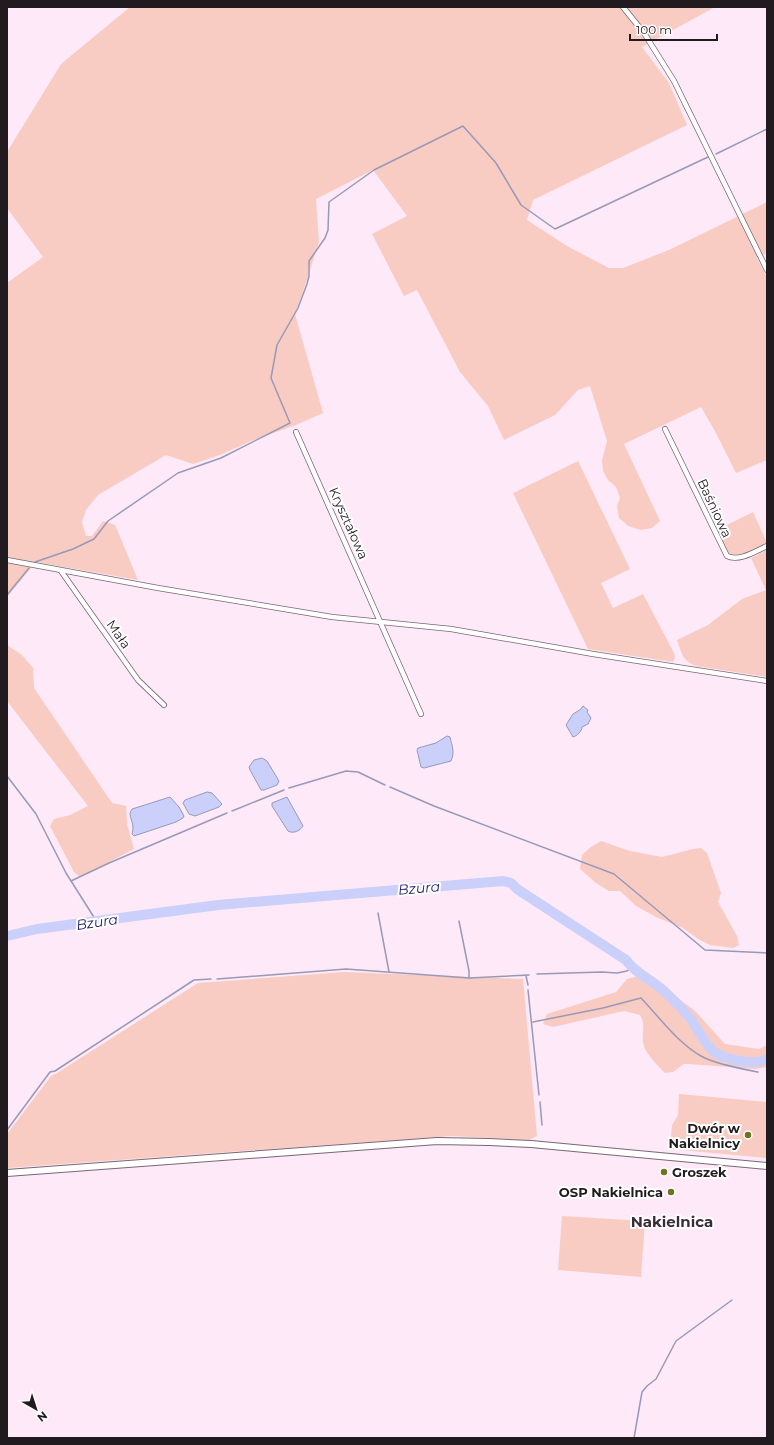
<svg xmlns="http://www.w3.org/2000/svg" width="774" height="1445" font-family="Montserrat,sans-serif">
<style>
.green{fill:#f9ccc3}
.water{fill:#cbd0fa;stroke:#9899b8}
.lines{fill:none;stroke-linecap:round;stroke-linejoin:round}
.stream{stroke:#9899b8;stroke-width:1.5}
.river{stroke:#cbd0fa;stroke-width:10}
.minor-casing{stroke:#786774;stroke-width:6}
.tertiary-casing{stroke:#786774;stroke-width:8}
.minor{stroke:#fff;stroke-width:4.5}
.tertiary{stroke:#fff;stroke-width:6}
.poi-dot{fill:#6c751f;stroke:#fff;stroke-width:1.5}
.labels{text-anchor:middle;dominant-baseline:central;stroke-width:4;stroke-linejoin:round;paint-order:stroke}
.street-label{font-size:13px;fill:#211a1f;stroke:#fff}
.poi-label{font-size:13px;font-weight:bold;fill:#211a1f;stroke:#fff;text-anchor:end}
.water-label{font-size:14px;font-style:italic;fill:#26206d;stroke:#fff}
.quarter-label{font-size:15px;font-weight:bold;fill:#3b2c38;stroke:#fff}
</style>
<rect width="100%" height="100%" fill="#fde9f8"/>
<g class="green">
<path d="M130,7H715L642,47L669,83L687,125L533,200L527,220L567,246L609,268H623L669,250L767,202V253L757,258L767,277V460L736,473L716,433L701,407L624,444L660,521L652,528L640,530L628,526L619,518L617,506L620,498L616,487L608,480L603,471L602,460L607,441L590,386L578,390L555,415L504,440L488,406L460,372L417,290L404,296L372,234L407,216L373,170L316,199L319,242L303,292L295,314L323,413L296,425L251,441L220,455L193,464L166,455L98,495L86,510L82,522L86,536H92L103,521L115,525L138,580L36,562L7,597V283L43,257L7,208V152L61,64Z"/>
<path d="M578,461L630,569L601,583L613,608L643,594L674,653L675,657L673,662L588,649L513,493Z"/>
<path d="M753,512L767,543C756,548 733,563 724,548C721,543 719,536 717,530Z"/>
<path d="M767,550V677L696,666C682,660 682,654 677,640L708,625L742,599L766,590L751,558Z"/>
<path d="M7,645L22,655L33,668L34,688L112,803L126,806L127,824L134,849L80,877L74,872L50,826L54,819L70,815L88,806L7,701Z"/>
<path d="M601,841L630,851L662,857L693,849L701,848L707,853L721,893L718,902L737,936L739,945L733,948L710,945L698,939L683,928L656,917L636,906L620,891H609L596,883L580,869L582,855L591,847Z"/>
<path d="M344,972L523,979L537,1136L529,1140L452,1136L7,1168V1134L51,1076L57,1073L198,983Z"/>
<path d="M647,974L695,1011L725,1044L759,1049L767,1045V1067L756,1069L689,1064H684L673,1072L665,1073C659,1067 646,1054 644,1046C640,1035 647,1026 640,1015L624,1011L553,1027L543,1024L547,1014L616,992L627,979Z"/>
<path d="M679,1094L767,1102V1158L670,1149L672,1125L678,1115Z"/>
<path d="M562,1216L645,1221L641,1277L558,1270Z"/>
</g>
<g class="water">
<path d="M583,706L588,710L587,712L591,718L588,724L582,727C582,731 577,736 573,737L566,725L573,714L581,709Z"/>
<path d="M447,736L450,737C452,746 455,752 451,761L424,768L421,767L417,750L418,748L436,743Z"/>
<path d="M262,758L267,761L279,781L277,785L264,790H261L250,770L249,767L254,760Z"/>
<path d="M207,792L212,793L222,804L219,807L195,816L189,814L183,803L185,800Z"/>
<path d="M170,797L179,807L184,816L183,818L176,822L134,836L132,834C136,822 126,816 132,809Z"/>
<path d="M287,797L303,826C300,831 293,834 288,831L272,806V803Z"/>
</g>
<g class="lines">
<g class="stream">
<path d="M716,154L767,129"/>
<path d="M35,562L73,549L94,539L108,521L178,473L221,458L290,423L271,378L277,345L298,308L307,284L309,276V261L325,238L328,230L329,202L374,170L463,126L496,163L521,205L555,229L708,157"/>
<path d="M7,595L29,568"/>
<path d="M7,776L36,814L66,873L97,922"/>
<path d="M390,787L434,806L614,874L705,950L767,953"/>
<path d="M289,788L346,771L358,772L385,785"/>
<path d="M232,811L284,790"/>
<path d="M71,881L109,863L227,813"/>
<path d="M378,913L389,972"/>
<path d="M459,921L469,971V978"/>
<path d="M537,974L602,972L617,973L627,971L631,968"/>
<path d="M526,976L528,985"/>
<path d="M217,979L346,969L469,978L529,975"/>
<path d="M528,990L539,1095"/>
<path d="M533,1022L603,1008L641,998C659,1017 678,1043 701,1056C715,1064 742,1069 758,1072"/>
<path d="M540,1102L542,1125"/>
<path d="M7,1130L50,1072L55,1071L194,980L211,979"/>
<path d="M634,1438L642,1392L647,1386L656,1379L676,1341L732,1300"/>
</g>
<path class="river" d="M7,936L37,929L218,905L503,881L511,883L517,889L626,960C636,974 651,979 664,991C672,999 682,1008 689,1017C698,1028 703,1043 714,1052C726,1060 754,1066 767,1059"/>
<g class="minor-casing">
<g id="minor">
<path d="M623,7L644,33L674,81L767,270"/>
<path d="M665,429L727,556C739,562 756,551 767,546"/>
<path d="M296,432L421,714"/>
<path d="M7,560L158,588L332,617L451,629L593,654L767,681"/>
<path d="M61,571L138,680L164,705"/>
</g>
</g>
<g class="tertiary-casing">
<path id="tertiary" d="M7,1173L437,1141L489,1142L531,1144L767,1166"/>
</g>
<use href="#minor" class="minor"/>
<use href="#tertiary" class="tertiary"/>
</g>
<g class="poi-dot">
<circle cx="748" cy="1135" r="4"/>
<circle cx="664" cy="1172" r="4"/>
<circle cx="671" cy="1192" r="4"/>
</g>
<g class="labels">
<g class="street-label">
<text transform="translate(715 508) rotate(65)">Baśniowa</text>
<text transform="translate(349 523) rotate(66)">Kryształowa</text>
<text transform="translate(119 634) rotate(55)">Mała</text>
</g>
<g class="poi-label">
<text x="740" y="1128">Dwór w<tspan x="740" dy="15">Nakielnicy</tspan></text>
<text x="672" y="1172" text-anchor="start">Groszek</text>
<text x="663" y="1192">OSP Nakielnica</text>
</g>
<g class="water-label">
<text transform="translate(419 888) rotate(-5)">Bzura</text>
<text transform="translate(97 922) rotate(-8)">Bzura</text>
</g>
<g class="quarter-label">
<text x="672" y="1221">Nakielnica</text>
</g>
</g>
<rect width="774" height="1445" fill="none" stroke="#211a1f" stroke-width="16"/>
<g transform="translate(36 1409) rotate(141)" stroke="#ffffff" stroke-width="3" paint-order="stroke">
<path d="M0-3L7 15L0 10L-7 15Z" fill="#211a1f"/>
<text y="-6" font-size="11" font-weight="bold" text-anchor="middle" fill="#211a1f">N</text>
</g>
<path d="M630 34v6h87v-6" fill="none" stroke="#211a1f" stroke-width="2"/>
<text x="636" y="34" font-size="12" fill="#211a1f" stroke="#ffffff" stroke-width="3" paint-order="stroke">100 m</text>
</svg>
